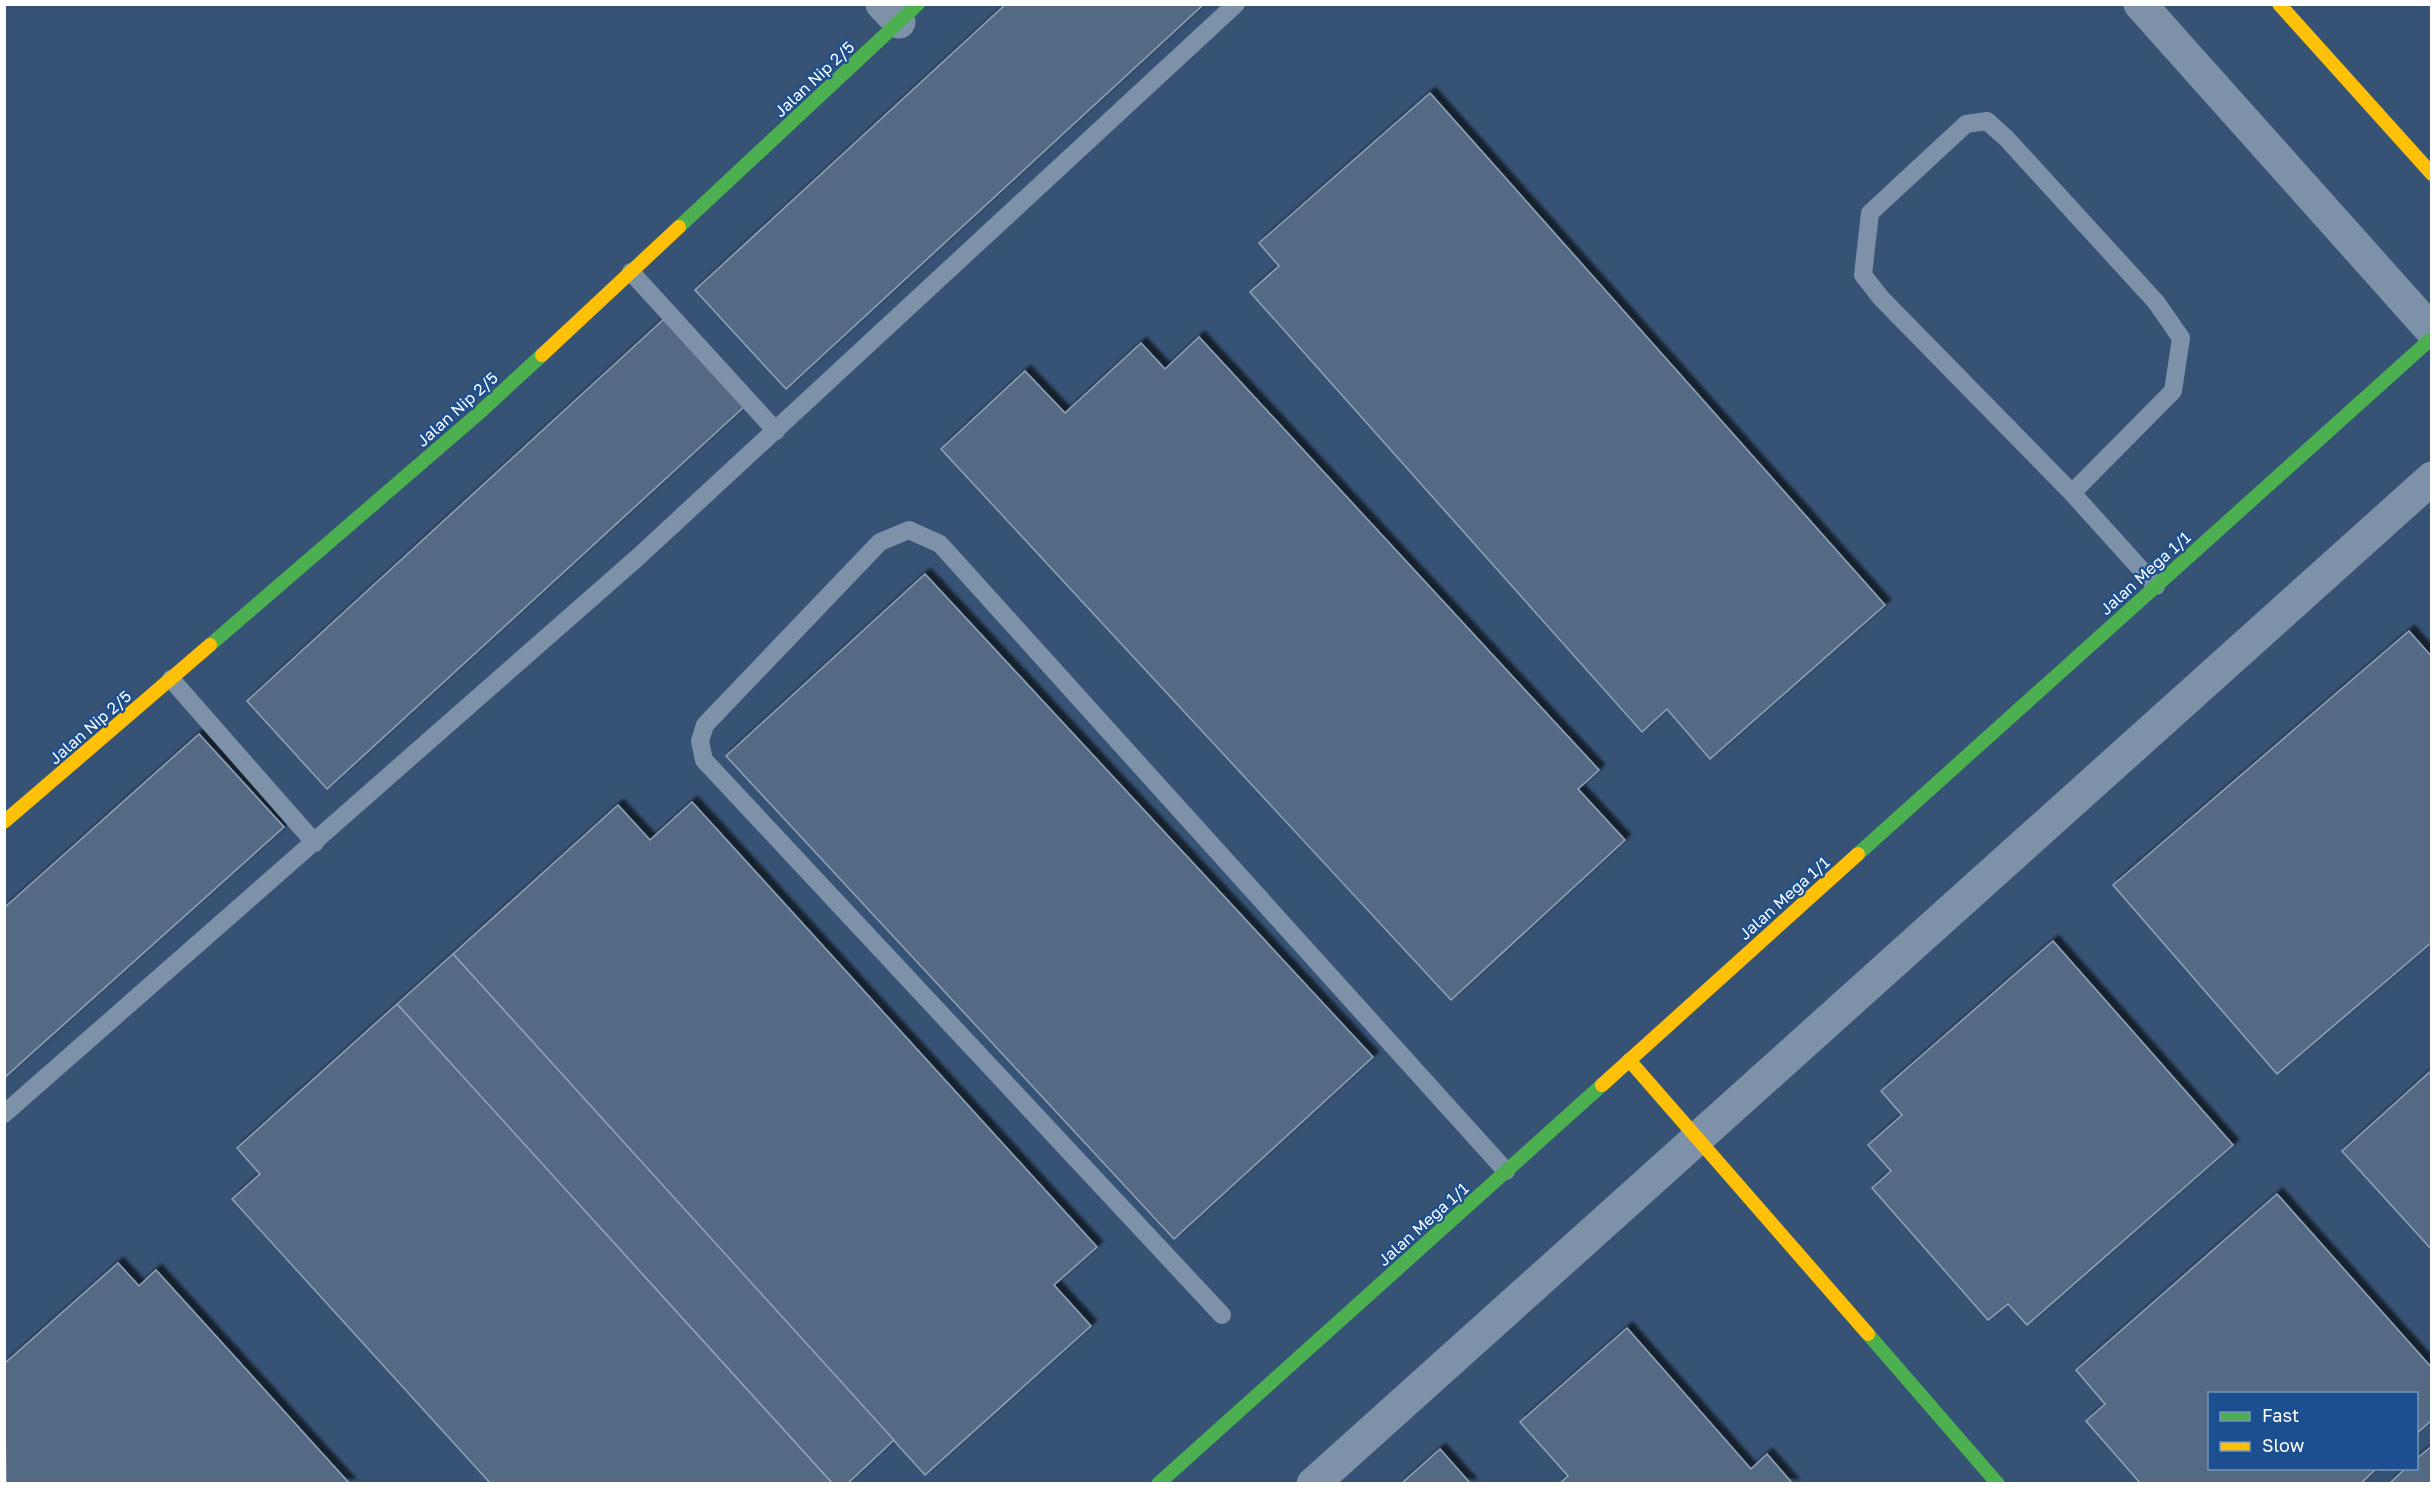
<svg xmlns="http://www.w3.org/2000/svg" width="2436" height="1488" font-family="'Golos Text',sans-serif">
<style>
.building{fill:#526984;stroke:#92a2b6;stroke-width:1.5;filter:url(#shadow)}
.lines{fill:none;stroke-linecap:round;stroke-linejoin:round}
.lane{stroke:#7d92a8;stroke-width:18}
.street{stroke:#7d92a8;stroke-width:33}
.fast{stroke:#4caf50;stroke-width:14}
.slow{stroke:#ffc107;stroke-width:14}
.labels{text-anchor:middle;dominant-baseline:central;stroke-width:4.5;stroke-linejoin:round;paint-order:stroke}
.street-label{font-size:16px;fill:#fff;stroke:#1b4f8f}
</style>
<defs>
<filter id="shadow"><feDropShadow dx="5.5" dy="-5.5" stdDeviation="1.5" flood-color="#0009"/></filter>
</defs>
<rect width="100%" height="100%" fill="#365274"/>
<g class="building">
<path d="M1006,4H1204L786,389L695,290Z"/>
<path d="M1430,93L1885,605L1710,759L1667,709L1642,732L1250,292L1279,266L1259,243Z"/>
<path d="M664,319L745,406L327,789L247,701Z"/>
<path d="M1199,337L1599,770L1578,789L1625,840L1451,1000L941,449L1025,371L1065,413L1141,343L1165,369Z"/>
<path d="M925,574L1373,1057L1174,1239L726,756Z"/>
<path d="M2409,631L2432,657V942L2277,1074L2113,885Z"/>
<path d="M199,734L284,827L4,1078V908Z"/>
<path d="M692,802L1097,1247L1054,1285L1091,1326L925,1475L453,954L618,805L650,840Z"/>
<path d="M2053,941L2233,1145L2027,1325L2008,1304L1988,1320L1872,1188L1891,1171L1868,1145L1902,1115L1881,1091Z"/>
<path d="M453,954L894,1440L847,1484H833L397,1004Z"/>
<path d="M397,1004L833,1484H491L232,1199L260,1174L237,1148Z"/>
<path d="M2432,1070V1250L2342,1151Z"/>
<path d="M2277,1194L2432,1368V1420L2416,1434V1394H2210V1468H2377L2360,1484H2141L2086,1421L2105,1404L2076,1370Z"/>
<path d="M118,1263L139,1286L156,1270L350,1484H6L4,1364Z"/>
<path d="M1627,1328L1751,1469L1767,1454L1793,1484H1559L1568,1476L1520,1422Z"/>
<path d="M2432,1446V1484H2389L2406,1468H2416V1459Z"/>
<path d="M1440,1449L1471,1484H1401Z"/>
</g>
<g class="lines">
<g class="lane">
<path d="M1987,121L2006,138L2156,302L2181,338L2173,391L2072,493L1881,298L1863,275L1870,213L1966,124Z"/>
<path d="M631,272L776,431"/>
<path d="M2072,493L2156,586"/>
<path d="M171,679L315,843"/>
<path d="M4,1114L637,558L1236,4"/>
<path d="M1222,1315L704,760L700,741L705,725L880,542L909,530L940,544L1506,1171"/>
</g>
<g class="street">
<path d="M882,4L899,22"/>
<path d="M2140,4L2432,331"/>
<path d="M1313,1484L2432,478"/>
</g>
<g class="fast">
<path d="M679,227L918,4"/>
<path d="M210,645L478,414L542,355"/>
<path d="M1858,854L2432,338"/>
<path d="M1868,1334L1998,1484"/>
<path d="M1158,1484L1602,1085"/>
</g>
<g class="slow">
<path d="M2279,4L2432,174"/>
<path d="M542,355L679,227"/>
<path d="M4,822L210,645"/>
<path d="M1629,1060L1868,1334"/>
<path d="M1602,1085L1858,854"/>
</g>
</g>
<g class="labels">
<g class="street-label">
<text transform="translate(814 79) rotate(-43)">Jalan Nip 2/5</text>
<text transform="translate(457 409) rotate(-42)">Jalan Nip 2/5</text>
<text transform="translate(2145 573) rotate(-42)">Jalan Mega 1/1</text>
<text transform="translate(90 727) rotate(-41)">Jalan Nip 2/5</text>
<text transform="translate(1784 898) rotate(-42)">Jalan Mega 1/1</text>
<text transform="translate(1423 1224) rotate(-42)">Jalan Mega 1/1</text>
</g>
</g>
<rect width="2436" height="1488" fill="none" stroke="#ffffff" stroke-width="12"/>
<rect x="2208" y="1392" width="210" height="78" fill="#1b4f8f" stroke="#7695bc" stroke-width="1.5"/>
<rect x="2220" y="1412" width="30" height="9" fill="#4caf50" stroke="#7695bc" stroke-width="1.5"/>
<text x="2262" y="1422" font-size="18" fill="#ffffff">Fast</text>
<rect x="2220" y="1442" width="30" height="9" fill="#ffc107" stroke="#7695bc" stroke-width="1.5"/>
<text x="2262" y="1452" font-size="18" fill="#ffffff">Slow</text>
</svg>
